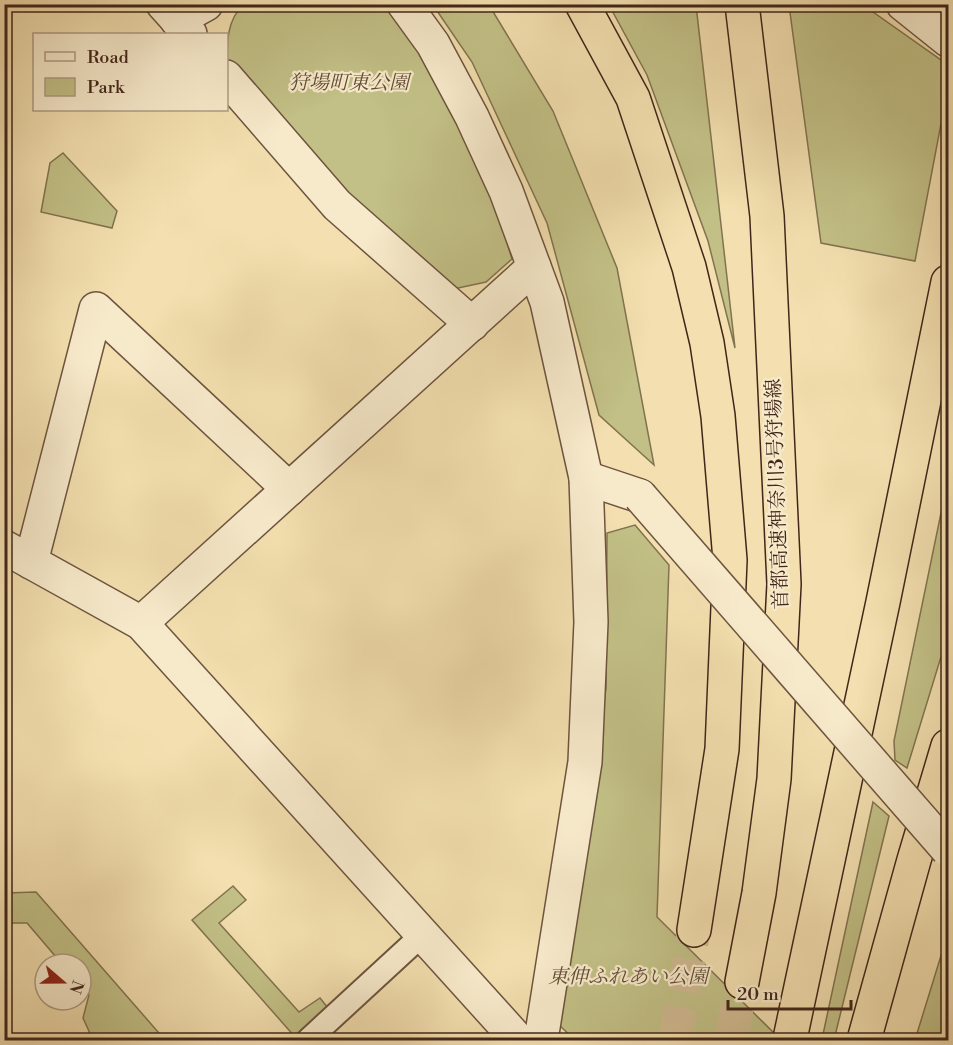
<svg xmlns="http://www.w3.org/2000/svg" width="953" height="1045" font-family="'Libre Bodoni','Noto Serif JP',serif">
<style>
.green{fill:#c2c086;stroke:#827350;stroke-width:1.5}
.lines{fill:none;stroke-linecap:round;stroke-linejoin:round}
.highway-tunnel{stroke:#d0ba91;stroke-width:33;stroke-dasharray:33 16;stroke-linecap:butt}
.lane-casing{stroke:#6e543f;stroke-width:26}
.street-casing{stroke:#6e543f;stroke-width:36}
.highway-casing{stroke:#42261a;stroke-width:36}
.lane{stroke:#f7eacb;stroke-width:22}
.street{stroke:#f7eacb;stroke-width:33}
.highway{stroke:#f3dfaf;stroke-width:33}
.street-bridge-casing{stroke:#6e543f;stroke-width:36;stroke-linecap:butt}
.street-bridge{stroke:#f7eacb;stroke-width:33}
.labels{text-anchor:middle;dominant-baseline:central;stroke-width:4.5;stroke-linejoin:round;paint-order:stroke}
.park-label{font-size:20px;font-style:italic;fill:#624c35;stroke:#f7eacb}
.street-label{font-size:20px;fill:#42261a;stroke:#f7eacb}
</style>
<rect width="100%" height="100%" fill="#f3dfaf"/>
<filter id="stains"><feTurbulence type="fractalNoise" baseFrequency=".00333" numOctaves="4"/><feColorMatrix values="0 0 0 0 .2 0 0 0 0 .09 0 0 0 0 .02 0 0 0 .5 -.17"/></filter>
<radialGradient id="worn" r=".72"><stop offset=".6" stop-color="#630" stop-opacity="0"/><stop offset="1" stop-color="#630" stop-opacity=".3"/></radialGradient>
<g class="green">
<path d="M243,5H389L424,53L487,176L512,259L486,282L449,290L348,195L227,64C227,42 227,20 243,5Z"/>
<path d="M433,5H489L553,111L617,268L654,465L599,415L547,223L472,62Z"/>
<path d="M609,5H696L735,348L708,241L647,75Z"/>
<path d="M789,5H863L948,65V87L915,261L821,243Z"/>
<path d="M63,153L117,211L112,228L41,212L50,163Z"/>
<path d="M948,479V634L907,768L895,760L894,741Z"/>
<path d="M635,525L669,565L657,917L781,1040H575L558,1024L583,866L606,688L607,533Z"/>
<path d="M873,802L889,816L834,1040L822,1039Z"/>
<path d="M233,886L246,900L219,923L299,1012L320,998L328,1008L295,1037L192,920Z"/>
<path d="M36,892L165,1040H93L83,1018L89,995L81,986V964H62L27,923H5V893Z"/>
<path d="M948,933V1040H915Z"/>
</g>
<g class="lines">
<g class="highway-tunnel">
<path d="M675,1040L694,930"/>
<path d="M731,1040L742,982"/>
</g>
<g class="lane-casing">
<path id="lane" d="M308,1040L422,935"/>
</g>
<g class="street-casing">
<g id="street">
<path d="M163,4L190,34"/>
<path d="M404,4L433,44L472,117L506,191L547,302L586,478L591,622L585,762L541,1040"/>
<path d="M903,4L948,40"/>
<path d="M177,20L206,4"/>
<path d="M226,77L337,205L472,324"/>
<path d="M586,478L640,496"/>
<path d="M4,547L141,623L518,1040"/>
<path d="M31,562L96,309L289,489"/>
<path d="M141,623L534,267"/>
</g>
</g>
<g class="highway-casing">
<g id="highway">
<path d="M582,4L633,98L689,267L707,343L718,416L730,560L722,749L694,930"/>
<path d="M742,982L759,893L774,779L784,584L767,216L742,4"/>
<path d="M791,1034L883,602L948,282"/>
<path d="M864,1040L914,860L948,746"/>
</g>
</g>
<use href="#lane" class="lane"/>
<use href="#street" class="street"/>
<use href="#highway" class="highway"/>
<g class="street-bridge-casing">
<path id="street-bridge" d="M640,496L948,850"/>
</g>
<use href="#street-bridge" class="street-bridge"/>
</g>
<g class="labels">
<g class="park-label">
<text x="349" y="83">狩場町東公園</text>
<text x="628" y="977">東伸ふれあい公園</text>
</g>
<g class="street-label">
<text transform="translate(778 494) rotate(-92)">首都高速神奈川3号狩場線</text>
</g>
</g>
<rect width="953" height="1045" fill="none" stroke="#f3dfaf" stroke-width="24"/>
<rect x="6" y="6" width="941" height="1033" fill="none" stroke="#42261a" stroke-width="3"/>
<rect x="12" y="12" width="929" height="1021" fill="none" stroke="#42261a" stroke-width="1.5"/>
<rect x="33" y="33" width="195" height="78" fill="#f7eacb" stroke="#af9c84" stroke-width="1.5"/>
<rect x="45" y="52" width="30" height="9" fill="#f7eacb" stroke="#af9c84" stroke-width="1.5"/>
<text x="87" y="63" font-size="18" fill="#42261a">Road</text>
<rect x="45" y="78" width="30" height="18" fill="#c2c086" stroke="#af9c84" stroke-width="1.5"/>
<text x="87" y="93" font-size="18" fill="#42261a">Park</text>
<g transform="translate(63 982) rotate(110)"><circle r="28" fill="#f7eacb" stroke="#af9c84" stroke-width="1.5"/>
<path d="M0-4.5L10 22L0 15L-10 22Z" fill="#8f2418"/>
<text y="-9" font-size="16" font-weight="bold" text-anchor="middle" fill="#42261a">N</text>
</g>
<path d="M728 1000v9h123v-9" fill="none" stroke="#42261a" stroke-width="3"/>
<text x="737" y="1000" font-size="18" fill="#42261a" stroke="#f7eacb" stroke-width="4.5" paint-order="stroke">20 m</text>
<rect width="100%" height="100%" filter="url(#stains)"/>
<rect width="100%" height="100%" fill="url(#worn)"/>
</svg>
